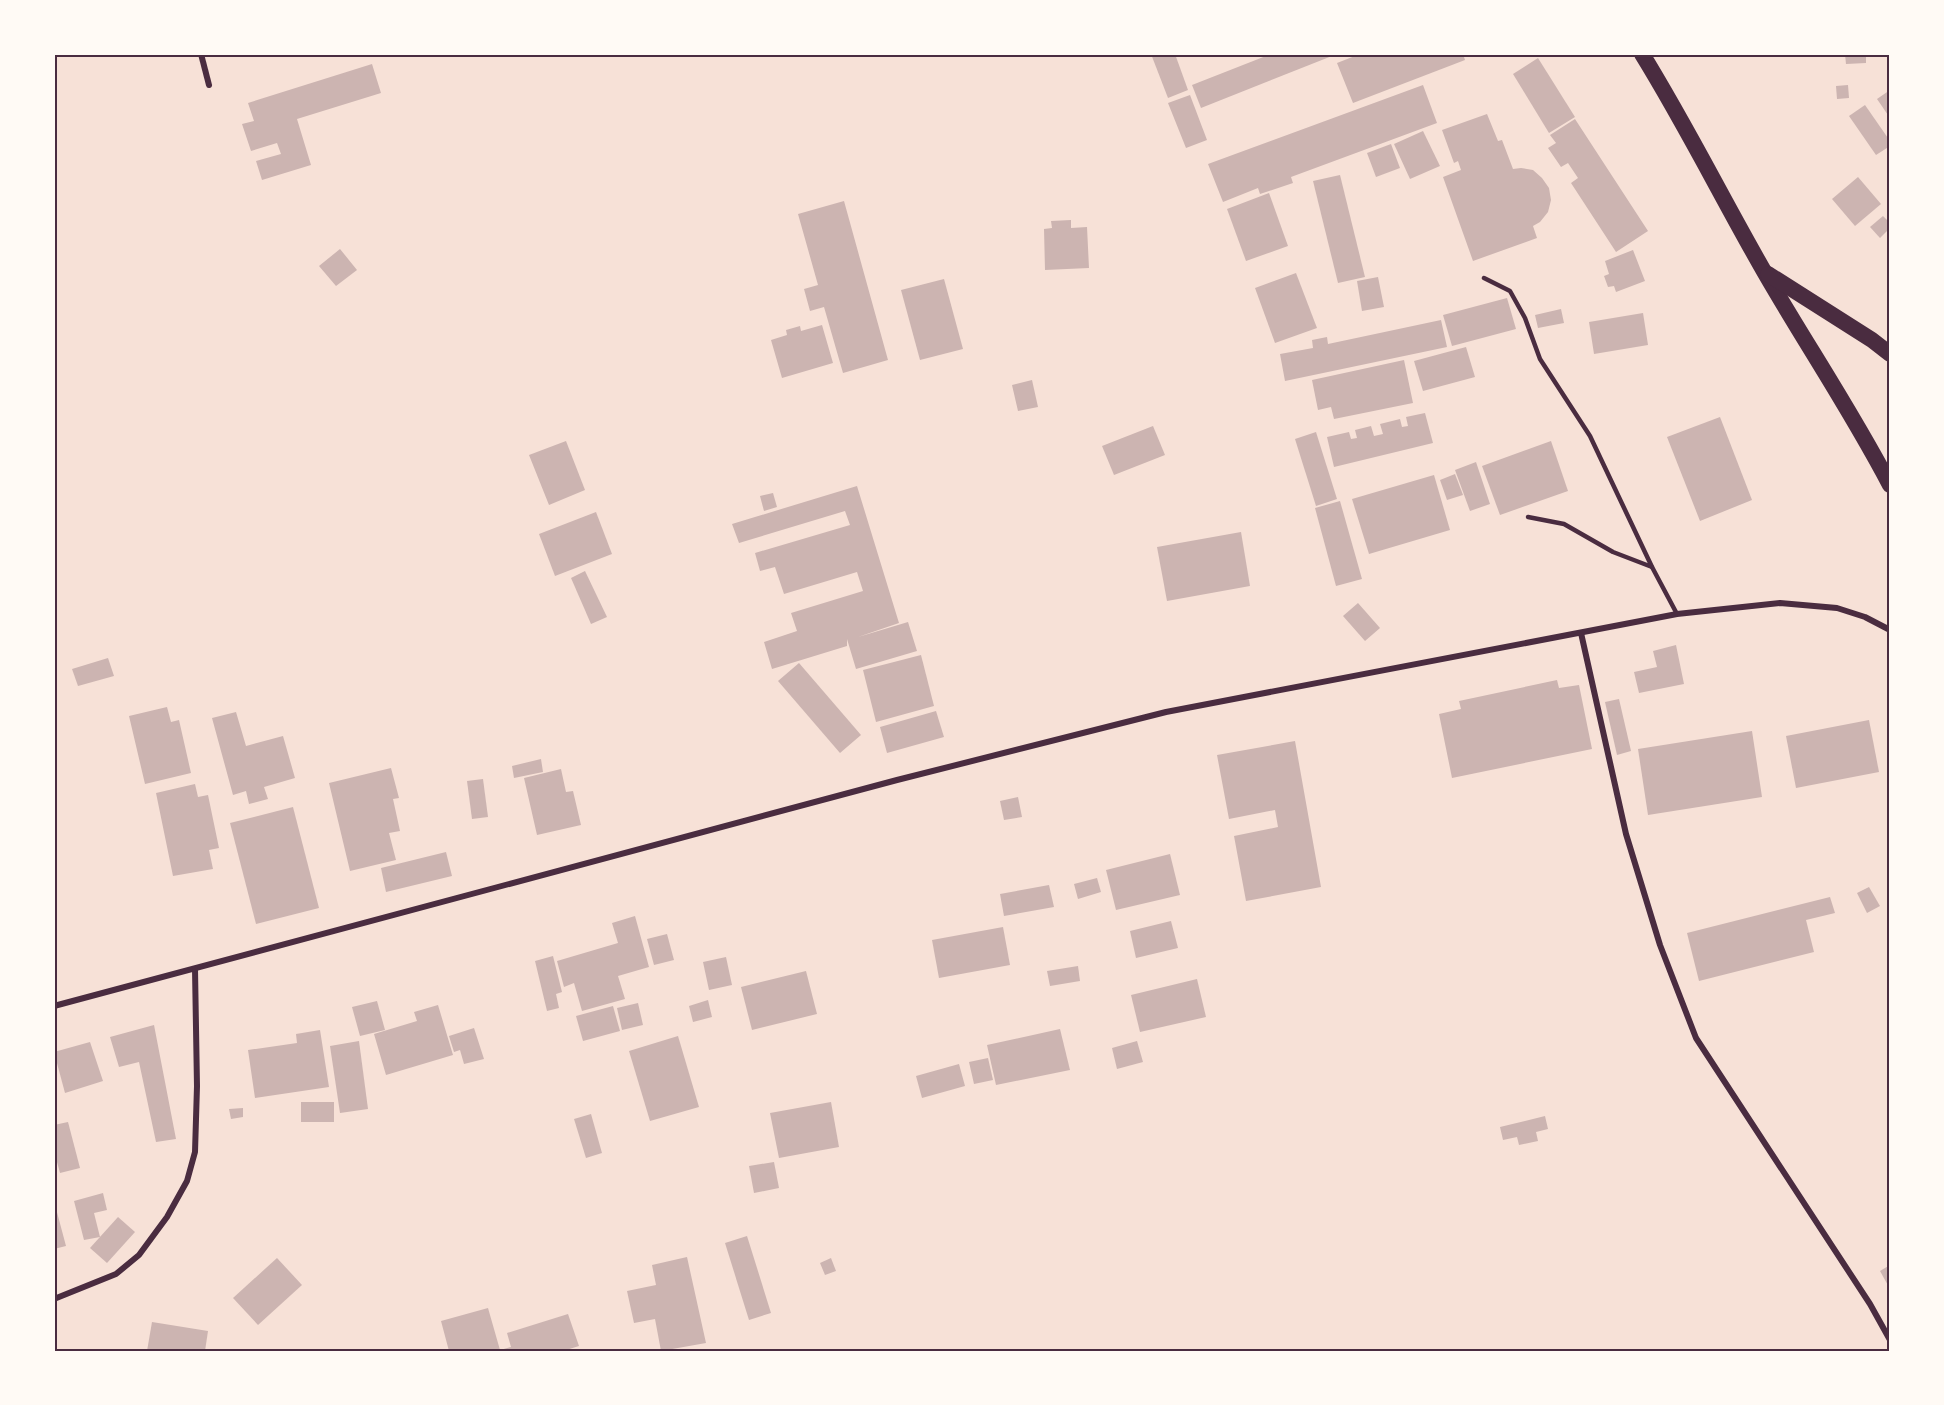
<svg xmlns="http://www.w3.org/2000/svg" width="1944" height="1405" font-family="'DejaVu Sans',sans-serif">
<style>
.building{fill:#ccb4b1}
.lines{fill:none;stroke-linecap:round;stroke-linejoin:round}
.service{stroke:#4a2c40;stroke-width:4.5}
.minor{stroke:#4a2c40;stroke-width:6}
.trunk{stroke:#4a2c40;stroke-width:16}
.neatline{fill:none;stroke:#4a2c40;stroke-width:2}
</style>
<rect width="100%" height="100%" fill="#f7e1d7"/>
<g class="building">
<path d="M1151,54H1175L1188,90L1168,98Z"/>
<path d="M1271,54H1337L1201,108L1192,85Z"/>
<path d="M1360,54H1463L1465,60L1353,103L1337,63Z"/>
<path d="M1845,54H1866V63L1846,64Z"/>
<path d="M1538,58L1575,117L1549,133L1513,74Z"/>
<path d="M372,64L381,93L297,119L311,165L262,180L256,161L281,154L277,143L251,151L242,124L254,121L248,103Z"/>
<path d="M1423,85L1437,123L1291,177L1293,183L1260,194L1258,188L1223,202L1208,164Z"/>
<path d="M1848,85L1849,98L1837,99L1836,86Z"/>
<path d="M1890,90V118L1877,99Z"/>
<path d="M1190,95L1207,140L1186,148L1168,103Z"/>
<path d="M1865,105L1890,141V146L1876,155L1849,116Z"/>
<path d="M1487,114L1498,141L1502,140L1513,169L1521,168L1533,170L1542,178L1549,188L1551,200L1548,212L1540,222L1533,226L1537,238L1473,261L1443,177L1461,170L1458,161L1454,163L1442,130Z"/>
<path d="M1575,119L1648,231L1616,252L1571,183L1578,178L1568,163L1561,167L1548,148L1556,143L1550,135Z"/>
<path d="M1423,131L1440,166L1410,179L1394,144Z"/>
<path d="M1391,144L1400,168L1376,177L1367,153Z"/>
<path d="M1340,175L1365,277L1338,283L1313,181Z"/>
<path d="M1858,177L1881,204L1855,226L1832,199Z"/>
<path d="M1269,193L1288,246L1246,261L1227,209Z"/>
<path d="M844,201L888,360L843,373L824,307L810,311L804,289L818,285L798,214Z"/>
<path d="M1883,216L1890,223V228L1880,238L1870,227Z"/>
<path d="M1071,220V228L1087,227L1089,268L1045,270L1044,229L1052,228L1051,221Z"/>
<path d="M340,249L357,270L336,286L319,266Z"/>
<path d="M1633,250L1645,281L1616,292L1614,286L1608,287L1604,276L1609,274L1605,261Z"/>
<path d="M1296,273L1317,328L1275,343L1255,288Z"/>
<path d="M1378,277L1384,307L1362,311L1357,281Z"/>
<path d="M944,279L963,349L920,360L901,290Z"/>
<path d="M1507,298L1516,329L1452,346L1443,315Z"/>
<path d="M1561,309L1564,323L1538,328L1535,315Z"/>
<path d="M1643,313L1648,345L1594,354L1589,322Z"/>
<path d="M1441,320L1447,347L1285,381L1280,354L1313,348L1312,340L1327,337L1328,344Z"/>
<path d="M822,325L833,363L782,378L771,340L787,335L786,330L800,326L801,331Z"/>
<path d="M1466,347L1475,377L1423,391L1414,361Z"/>
<path d="M1404,360L1413,403L1334,419L1331,407L1318,410L1312,380Z"/>
<path d="M1032,380L1038,407L1018,411L1012,385Z"/>
<path d="M1425,413L1433,443L1334,467L1327,437L1349,432L1351,439L1357,438L1355,430L1371,426L1374,436L1383,434L1380,424L1400,419L1402,427L1408,426L1406,417Z"/>
<path d="M1720,417L1752,500L1700,521L1667,437Z"/>
<path d="M1153,426L1165,455L1114,475L1102,446Z"/>
<path d="M1316,432L1337,499L1316,506L1295,439Z"/>
<path d="M566,441L585,490L549,505L529,455Z"/>
<path d="M1551,441L1568,491L1500,515L1482,466Z"/>
<path d="M1476,462L1490,504L1470,511L1455,470Z"/>
<path d="M1455,474L1463,495L1447,500L1440,480Z"/>
<path d="M1434,475L1450,530L1369,554L1352,499Z"/>
<path d="M857,486L899,623L858,637L908,622L917,651L856,669L847,639V646L772,669L764,642L797,631L791,613L863,591L857,572L784,594L775,567L760,571L755,553L850,525L845,511L739,543L732,524Z"/>
<path d="M773,493L777,507L764,511L760,496Z"/>
<path d="M1340,501L1362,579L1336,586L1315,508Z"/>
<path d="M596,512L612,554L555,576L539,534Z"/>
<path d="M1241,532L1250,586L1167,601L1157,547Z"/>
<path d="M585,571L607,617L591,624L571,578Z"/>
<path d="M1358,603L1380,628L1365,641L1343,616Z"/>
<path d="M1676,645L1684,684L1639,693L1634,672L1657,667L1653,651Z"/>
<path d="M921,655L934,706L876,722L863,670Z"/>
<path d="M108,658L114,676L78,686L72,669Z"/>
<path d="M799,663L861,735L840,753L778,681Z"/>
<path d="M1557,680L1559,688L1579,685L1592,749L1452,778L1439,714L1461,709L1459,701Z"/>
<path d="M1619,699L1631,751L1617,755L1605,702Z"/>
<path d="M167,707L171,722L179,720L191,773L145,784L129,716Z"/>
<path d="M936,711L944,737L887,753L880,727Z"/>
<path d="M236,712L246,746L283,736L295,778L264,787L268,799L249,804L246,791L233,795L212,718Z"/>
<path d="M1869,720L1879,772L1796,788L1786,736Z"/>
<path d="M1752,731L1762,797L1648,815L1638,749Z"/>
<path d="M1295,741L1321,887L1246,901L1234,836L1278,827L1275,810L1229,819L1217,755Z"/>
<path d="M541,759L543,772L514,778L512,766Z"/>
<path d="M391,768L399,798L393,799L400,831L389,833L396,860L350,871L329,783Z"/>
<path d="M561,769L566,792L573,791L581,825L537,835L524,778Z"/>
<path d="M483,779L488,817L472,819L467,781Z"/>
<path d="M195,784L198,797L208,795L219,848L209,850L213,869L173,876L156,793Z"/>
<path d="M1018,797L1022,817L1004,820L1000,801Z"/>
<path d="M293,807L319,908L256,924L230,823Z"/>
<path d="M446,852L452,876L386,892L381,868Z"/>
<path d="M1170,854L1180,895L1116,910L1106,870Z"/>
<path d="M1097,878L1101,892L1078,899L1074,884Z"/>
<path d="M1049,885L1054,907L1004,916L1000,894Z"/>
<path d="M1869,887L1880,906L1867,913L1857,893Z"/>
<path d="M1830,897L1835,913L1806,920L1814,952L1699,981L1687,933Z"/>
<path d="M635,916L649,967L618,976L625,999L582,1011L574,983L564,987L557,961L618,943L612,923Z"/>
<path d="M1171,921L1178,948L1136,958L1130,931Z"/>
<path d="M1003,927L1010,965L939,978L932,940Z"/>
<path d="M667,934L674,960L654,965L647,939Z"/>
<path d="M553,956L562,992L556,994L559,1008L547,1011L535,961Z"/>
<path d="M726,957L732,985L709,990L703,962Z"/>
<path d="M1078,966L1080,981L1050,986L1047,971Z"/>
<path d="M806,971L817,1014L752,1030L741,987Z"/>
<path d="M1197,979L1206,1017L1140,1032L1131,995Z"/>
<path d="M708,1000L712,1017L693,1022L689,1006Z"/>
<path d="M377,1001L385,1030L360,1036L352,1007Z"/>
<path d="M638,1003L643,1025L622,1030L617,1008Z"/>
<path d="M438,1005L453,1055L386,1075L374,1034L417,1021L414,1012Z"/>
<path d="M613,1006L620,1031L583,1041L576,1016Z"/>
<path d="M154,1025L176,1139L156,1142L139,1062L119,1067L110,1037Z"/>
<path d="M474,1028L484,1059L464,1064L460,1050L454,1052L449,1036Z"/>
<path d="M1060,1029L1070,1070L996,1085L987,1045Z"/>
<path d="M320,1030L329,1087L255,1098L248,1050L297,1043L296,1034Z"/>
<path d="M678,1036L699,1107L650,1121L629,1051Z"/>
<path d="M359,1041L368,1109L340,1113L330,1046Z"/>
<path d="M1137,1041L1143,1062L1117,1069L1112,1048Z"/>
<path d="M90,1042L103,1081L65,1093L54,1052Z"/>
<path d="M988,1058L993,1080L974,1084L969,1062Z"/>
<path d="M959,1064L965,1086L922,1098L916,1076Z"/>
<rect x="301" y="1102" width="33" height="20"/>
<path d="M831,1102L839,1147L779,1158L770,1113Z"/>
<path d="M243,1108V1117L231,1119L229,1109Z"/>
<path d="M591,1114L602,1153L586,1158L574,1119Z"/>
<path d="M1545,1116L1548,1129L1536,1132L1538,1141L1519,1145L1517,1137L1503,1140L1500,1127Z"/>
<path d="M68,1122L80,1168L60,1173L54,1151V1125Z"/>
<path d="M774,1162L779,1188L754,1193L749,1166Z"/>
<path d="M103,1193L107,1210L94,1213L100,1237L84,1240L74,1201Z"/>
<path d="M54,1201L66,1246L54,1249Z"/>
<path d="M118,1217L135,1232L107,1263L90,1248Z"/>
<path d="M747,1236L771,1313L749,1320L725,1243Z"/>
<path d="M687,1257L706,1343L661,1351L655,1319L634,1323L627,1291L656,1285L652,1265Z"/>
<path d="M277,1258L302,1285L258,1325L233,1298Z"/>
<path d="M831,1258L836,1271L825,1275L820,1263Z"/>
<path d="M1890,1265V1289L1880,1271Z"/>
<path d="M488,1308L500,1350L511,1347L507,1333L568,1314L579,1346L563,1351H449L441,1321Z"/>
<path d="M152,1322L208,1331L205,1351H147Z"/>
</g>
<g class="lines">
<g class="service">
<path d="M1484,278L1510,291L1525,318L1540,359L1590,436L1652,567L1677,614"/>
<path d="M1528,517L1564,524L1613,552L1652,567"/>
</g>
<g class="minor">
<path d="M201,54L209,85"/>
<path d="M1581,633L1626,834L1660,945L1696,1038L1870,1304L1890,1340"/>
<path d="M54,1006L897,780L1166,712L1677,614L1780,603L1837,608L1865,617L1890,630"/>
<path d="M54,1299L116,1274L139,1255L167,1217L187,1181L195,1152L197,1086L195,969"/>
</g>
<g class="trunk">
<path d="M1642,54C1686,125 1723,200 1765,273C1806,344 1852,412 1890,485"/>
<path d="M1768,274L1872,340L1890,354"/>
</g>
</g>
<rect width="1944" height="1405" fill="none" stroke="#fffaf5" stroke-width="111"/>
<rect x="56" y="56" width="1832" height="1294" class="neatline"/>
</svg>
